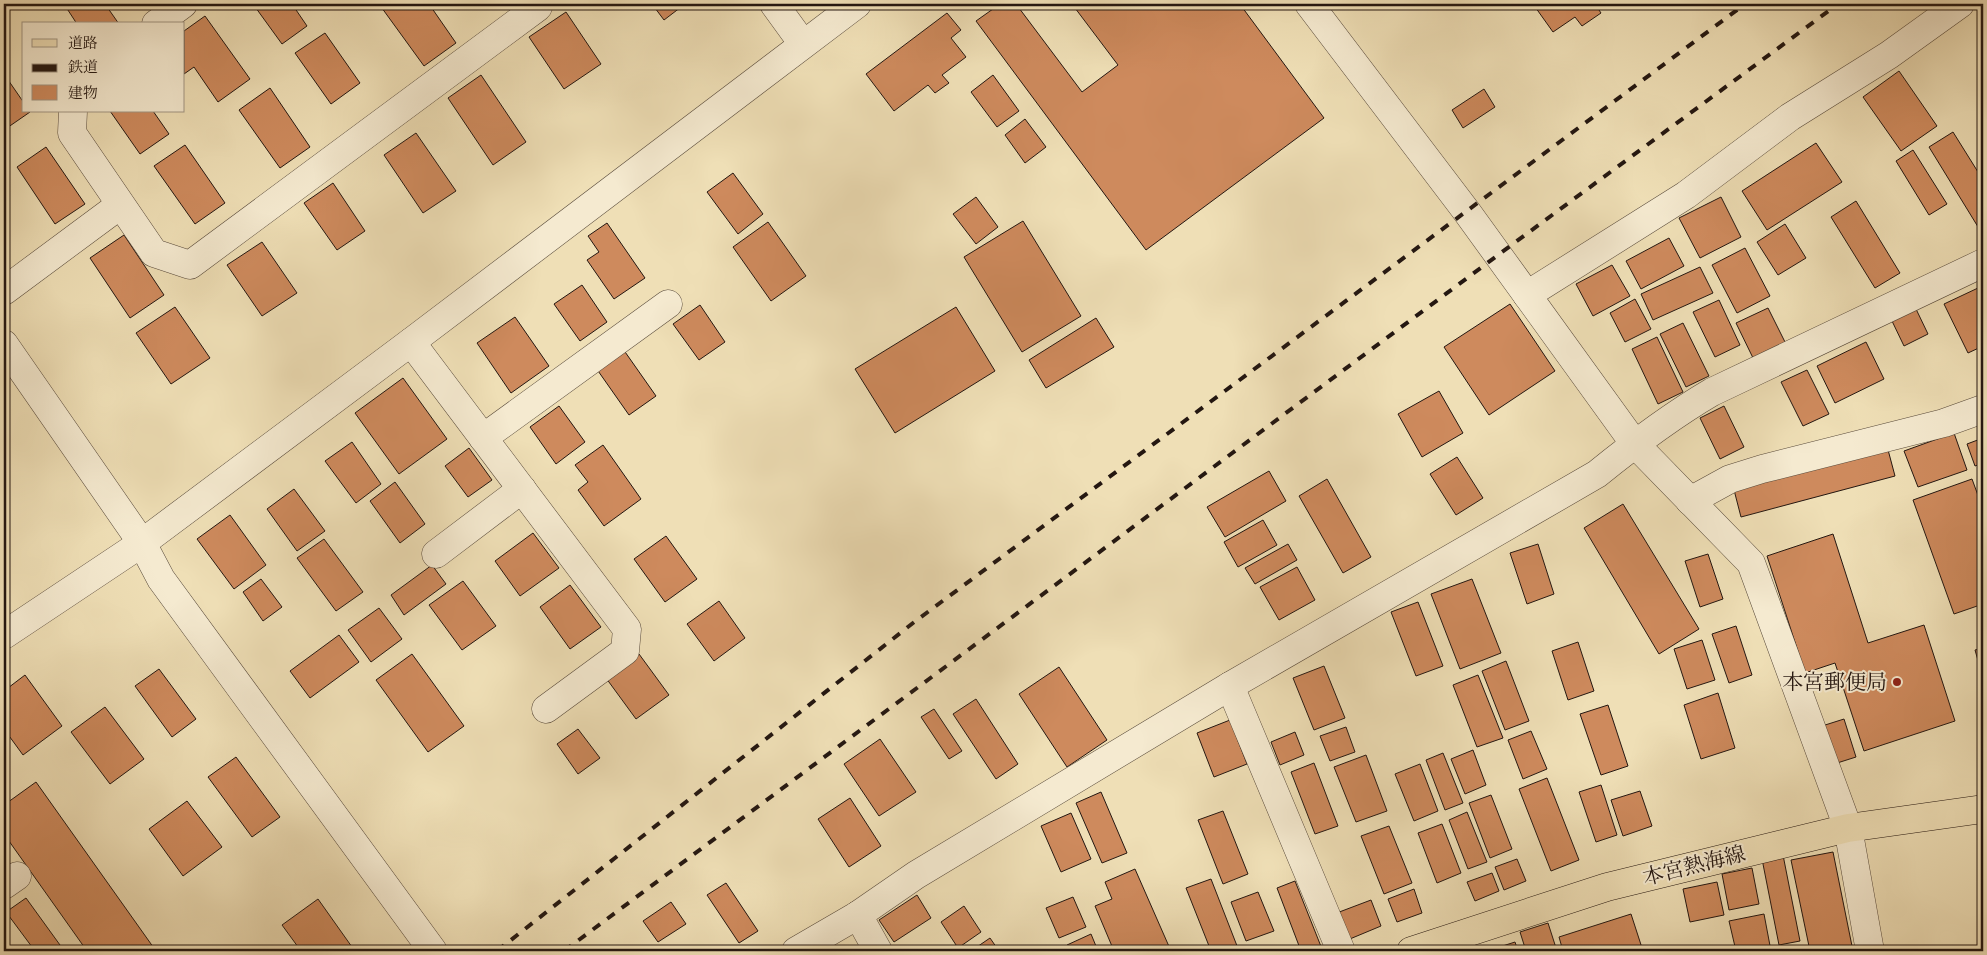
<svg xmlns="http://www.w3.org/2000/svg" width="1987" height="955" font-family="'IM FELL Double Pica','Noto Serif JP',serif">
<style>
.building{fill:#ce8a5d;stroke:#241711}
.lines{fill:none;stroke-linecap:round;stroke-linejoin:round}
.minor-casing{stroke:#57493a;stroke-width:29}
.major-casing{stroke:#241711;stroke-width:29}
.minor{stroke:#f5ead0;stroke-width:28}
.major{stroke:#efdfb6;stroke-width:28}
.rail{stroke:#241711;stroke-width:4;stroke-dasharray:9 9;stroke-linecap:butt}
.poi-dot{fill:#8f2418;stroke:#f5ead0;stroke-width:2}
.labels{text-anchor:middle;dominant-baseline:central;stroke-width:4;stroke-linejoin:round;paint-order:stroke}
.poi-label{font-size:21px;fill:#241711;stroke:#f5ead0;text-anchor:end}
.street-label{font-size:21px;fill:#241711;stroke:#f5ead0}
</style>
<rect width="100%" height="100%" fill="#efdfb6"/>
<filter id="stains"><feTurbulence type="fractalNoise" baseFrequency=".004" numOctaves="4"/><feColorMatrix values="0 0 0 0 .2 0 0 0 0 .09 0 0 0 0 .02 0 0 0 .5 -.17"/></filter>
<radialGradient id="worn" r=".72"><stop offset=".6" stop-color="#630" stop-opacity="0"/><stop offset="1" stop-color="#630" stop-opacity=".3"/></radialGradient>
<g class="building">
<path d="M64,4H105L119,24H77Z"/>
<path d="M253,4H292L307,26L282,44Z"/>
<path d="M379,4H429L456,43L424,66Z"/>
<path d="M652,4H685L664,20Z"/>
<path d="M1000,4H1016L1082,92L1118,65L1072,4H1247L1242,7L1324,118L1146,250L976,21Z"/>
<path d="M1533,4H1595L1601,13L1582,26L1575,17L1553,32Z"/>
<path d="M566,12L601,64L564,89L529,37Z"/>
<path d="M947,13L961,30L951,38L966,57L942,75L949,83L935,93L928,85L894,111L866,74Z"/>
<path d="M205,16L250,79L218,102L194,67L184,74V31Z"/>
<path d="M325,33L360,83L331,104L295,53Z"/>
<path d="M1899,71L1937,126L1901,151L1863,97Z"/>
<path d="M4,74L24,103V111L30,112L4,130Z"/>
<path d="M481,75L526,142L493,165L448,98Z"/>
<path d="M993,75L1019,111L997,127L971,92Z"/>
<path d="M270,88L310,147L280,168L239,110Z"/>
<path d="M1484,89L1495,107L1463,128L1452,110Z"/>
<path d="M110,111H153L169,134L140,154Z"/>
<path d="M1025,119L1046,147L1025,163L1005,135Z"/>
<path d="M1953,132L1983,180V235L1929,147Z"/>
<path d="M416,133L456,191L423,213L384,155Z"/>
<path d="M1816,143L1842,182L1767,230L1742,191Z"/>
<path d="M185,145L225,203L195,224L154,166Z"/>
<path d="M46,147L85,204L55,224L17,167Z"/>
<path d="M1913,150L1947,204L1929,215L1896,161Z"/>
<path d="M733,173L763,214L738,234L707,192Z"/>
<path d="M333,183L365,231L337,250L304,203Z"/>
<path d="M976,197L998,227L976,244L953,214Z"/>
<path d="M1721,197L1741,237L1700,258L1679,218Z"/>
<path d="M1856,201L1900,273L1875,288L1831,217Z"/>
<path d="M1023,221L1081,316L1022,352L964,257Z"/>
<path d="M768,222L806,276L771,301L733,247Z"/>
<path d="M607,223L645,278L614,299L587,260L599,252L588,236Z"/>
<path d="M1785,224L1806,258L1778,275L1757,242Z"/>
<path d="M124,235L164,295L130,318L90,258Z"/>
<path d="M1669,238L1684,266L1641,289L1626,261Z"/>
<path d="M262,242L297,293L262,316L227,265Z"/>
<path d="M1745,248L1770,296L1737,313L1712,265Z"/>
<path d="M1612,265L1630,296L1593,316L1576,284Z"/>
<path d="M1700,267L1713,293L1653,320L1641,294Z"/>
<path d="M582,285L607,322L580,341L554,304Z"/>
<path d="M1978,288L1983,298V346L1968,353L1944,304Z"/>
<path d="M1635,299L1651,329L1625,342L1610,313Z"/>
<path d="M1719,300L1740,345L1715,357L1693,312Z"/>
<path d="M1510,304L1555,371L1489,415L1444,347Z"/>
<path d="M700,305L725,342L699,360L673,324Z"/>
<path d="M175,307L210,358L171,384L136,333Z"/>
<path d="M956,307L995,371L895,433L855,369Z"/>
<path d="M1768,308L1786,344L1754,360L1736,323Z"/>
<path d="M1916,309L1928,334L1904,346L1892,321Z"/>
<path d="M515,317L549,366L511,393L477,343Z"/>
<path d="M1096,318L1114,347L1046,388L1029,360Z"/>
<path d="M1683,323L1709,376L1686,387L1660,334Z"/>
<path d="M1657,337L1683,392L1658,404L1632,349Z"/>
<path d="M1866,342L1884,379L1835,403L1817,366Z"/>
<path d="M623,349L656,396L629,415L596,368Z"/>
<path d="M1807,370L1829,414L1803,426L1781,382Z"/>
<path d="M403,378L447,439L399,474L355,413Z"/>
<path d="M1439,391L1463,433L1422,457L1398,414Z"/>
<path d="M559,406L585,442L556,464L530,427Z"/>
<path d="M1724,406L1744,447L1720,459L1700,418Z"/>
<path d="M1954,433L1967,470L1918,487L1904,451Z"/>
<path d="M1983,438V463L1975,466L1967,444Z"/>
<path d="M352,442L381,484L356,503L325,461Z"/>
<path d="M603,445L641,499L604,526L578,490L588,482L575,465Z"/>
<path d="M1887,446L1895,476L1741,517L1733,486Z"/>
<path d="M469,448L492,480L468,497L445,466Z"/>
<path d="M1457,457L1483,498L1456,515L1430,474Z"/>
<path d="M1269,471L1286,501L1225,537L1207,507Z"/>
<path d="M1327,479L1371,557L1343,573L1299,496Z"/>
<path d="M1972,479L1983,509V604L1954,614L1913,500Z"/>
<path d="M395,482L425,524L400,543L370,501Z"/>
<path d="M294,489L325,531L297,551L267,509Z"/>
<path d="M1623,504L1699,629L1659,654L1584,528Z"/>
<path d="M230,515L266,565L234,589L197,539Z"/>
<path d="M1263,520L1277,545L1238,567L1224,542Z"/>
<path d="M533,533L559,568L520,596L495,561Z"/>
<path d="M1833,534L1868,643L1924,625L1955,721L1864,751L1835,663L1805,673L1767,556Z"/>
<path d="M666,536L697,579L665,602L634,559Z"/>
<path d="M324,539L363,592L336,611L297,558Z"/>
<path d="M1288,544L1297,560L1255,584L1245,568Z"/>
<path d="M1538,544L1554,594L1527,604L1510,553Z"/>
<path d="M1708,554L1723,599L1700,607L1685,561Z"/>
<path d="M432,565L446,584L404,615L391,595Z"/>
<path d="M1297,567L1315,600L1279,620L1260,587Z"/>
<path d="M261,579L282,607L263,621L243,592Z"/>
<path d="M1472,579L1501,653L1460,669L1431,594Z"/>
<path d="M463,581L496,626L462,650L429,605Z"/>
<path d="M570,585L601,627L570,649L540,607Z"/>
<path d="M719,601L745,638L714,661L687,624Z"/>
<path d="M1418,602L1443,666L1416,676L1391,612Z"/>
<path d="M379,608L402,639L371,662L348,630Z"/>
<path d="M1736,626L1752,675L1729,683L1712,634Z"/>
<path d="M339,635L359,662L310,698L290,671Z"/>
<path d="M1702,640L1715,680L1687,689L1674,649Z"/>
<path d="M1578,642L1594,691L1568,700L1552,651Z"/>
<path d="M1983,648V678L1975,650Z"/>
<path d="M412,654L464,726L428,752L376,680Z"/>
<path d="M639,654L669,695L636,719L606,678Z"/>
<path d="M1506,661L1529,721L1505,730L1482,671Z"/>
<path d="M1324,666L1345,718L1314,730L1293,678Z"/>
<path d="M1059,667L1107,740L1067,767L1019,694Z"/>
<path d="M159,669L196,719L172,737L135,686Z"/>
<path d="M25,675L62,726L23,755L4,729V691Z"/>
<path d="M1478,675L1503,738L1477,747L1453,685Z"/>
<path d="M1718,693L1735,748L1701,759L1684,705Z"/>
<path d="M976,699L1018,764L996,779L953,714Z"/>
<path d="M1608,705L1628,766L1601,775L1580,714Z"/>
<path d="M105,707L144,759L110,784L71,732Z"/>
<path d="M934,709L962,751L949,759L921,717Z"/>
<path d="M1844,719L1856,757L1834,764L1822,726Z"/>
<path d="M1230,720L1247,764L1214,777L1197,733Z"/>
<path d="M1346,727L1355,752L1330,761L1320,736Z"/>
<path d="M578,729L600,758L578,774L557,744Z"/>
<path d="M1531,731L1547,769L1523,779L1508,740Z"/>
<path d="M1295,732L1304,755L1280,765L1271,742Z"/>
<path d="M880,739L916,792L879,816L844,764Z"/>
<path d="M1473,750L1486,785L1465,794L1451,759Z"/>
<path d="M1443,753L1463,803L1445,810L1426,760Z"/>
<path d="M1366,755L1387,811L1356,822L1334,767Z"/>
<path d="M236,757L280,817L252,837L208,777Z"/>
<path d="M1314,763L1338,826L1315,834L1291,772Z"/>
<path d="M1420,764L1438,811L1414,821L1395,774Z"/>
<path d="M1547,778L1579,860L1551,871L1519,789Z"/>
<path d="M36,782L156,951H87L4,834V805Z"/>
<path d="M1601,785L1617,835L1596,842L1579,792Z"/>
<path d="M1640,791L1652,826L1623,836L1611,800Z"/>
<path d="M1101,792L1127,853L1102,863L1076,803Z"/>
<path d="M1491,795L1512,849L1490,858L1469,803Z"/>
<path d="M850,798L881,846L849,867L818,819Z"/>
<path d="M187,801L222,847L183,876L149,829Z"/>
<path d="M1223,811L1248,874L1223,884L1198,820Z"/>
<path d="M1467,812L1487,862L1468,869L1449,820Z"/>
<path d="M1071,813L1091,859L1061,872L1041,826Z"/>
<path d="M1442,824L1461,873L1437,883L1418,833Z"/>
<path d="M1389,826L1412,883L1384,894L1361,836Z"/>
<path d="M1833,852L1853,951H1810L1791,860Z"/>
<path d="M1783,855L1800,941L1779,945L1762,859Z"/>
<path d="M1517,859L1526,881L1504,890L1495,867Z"/>
<path d="M1752,868L1759,904L1729,910L1722,874Z"/>
<path d="M1135,869L1171,951H1114L1095,906L1112,899L1105,882Z"/>
<path d="M1492,873L1499,891L1475,901L1467,882Z"/>
<path d="M1211,879L1239,951H1211L1186,888Z"/>
<path d="M1295,881L1322,949L1316,951H1301L1277,888Z"/>
<path d="M1717,882L1724,915L1690,922L1683,889Z"/>
<path d="M726,883L758,931L739,943L707,895Z"/>
<path d="M1414,889L1422,913L1397,922L1388,899Z"/>
<path d="M1258,892L1274,931L1246,941L1231,902Z"/>
<path d="M917,895L931,918L894,942L879,920Z"/>
<path d="M1073,897L1086,927L1059,938L1046,908Z"/>
<path d="M26,898L60,945L51,951H35L6,912Z"/>
<path d="M318,899L352,947L346,951H301L282,925Z"/>
<path d="M1371,900L1381,926L1345,941L1334,914Z"/>
<path d="M671,902L686,924L658,942L643,921Z"/>
<path d="M964,906L981,932L958,948L941,922Z"/>
<path d="M1631,914L1643,951H1563L1559,937Z"/>
<path d="M1764,914L1771,951H1736L1729,921Z"/>
<path d="M1548,923L1557,951H1526L1520,932Z"/>
<path d="M1091,934L1098,951H1070L1067,945Z"/>
<path d="M990,938L999,951H971Z"/>
<path d="M1515,942L1518,951H1487Z"/>
</g>
<g class="lines">
<g class="minor-casing">
<g id="minor">
<path d="M774,4L803,44"/>
<path d="M1309,4L1467,212L1634,443L1751,563L1848,828L1870,951"/>
<path d="M156,24L183,4"/>
<path d="M73,111L72,133L154,253L190,265L538,7L539,4"/>
<path d="M4,291L120,205"/>
<path d="M1527,295L1686,195L1790,117L1889,55L1960,4"/>
<path d="M411,342L627,629L625,651L546,709"/>
<path d="M4,344L142,543L161,579L433,951"/>
<path d="M483,438L668,304"/>
<path d="M1690,501L1730,479L1762,469L1944,423L1983,409"/>
<path d="M436,554L522,489"/>
<path d="M4,635L142,543L411,342L857,4"/>
<path d="M1230,686L1341,951"/>
<path d="M4,885L17,876"/>
<path d="M858,915L878,951"/>
<path d="M796,951L858,915L916,875L1230,686L1597,474C1634,444 1671,416 1712,392L1983,263"/>
</g>
</g>
<g class="major-casing">
<path id="major" d="M1411,951L1607,887L1848,828L1983,809"/>
</g>
<use href="#minor" class="minor"/>
<use href="#major" class="major"/>
<g class="rail">
<path d="M497,951L913,623L1745,4"/>
<path d="M564,951L1498,255L1838,4"/>
</g>
</g>
<circle class="poi-dot" cx="1897" cy="682" r="5"/>
<g class="labels">
<g class="poi-label">
<text x="1887" y="682">本宮郵便局</text>
</g>
<g class="street-label">
<text transform="translate(1694 866) rotate(-14)">本宮熱海線</text>
</g>
</g>
<rect width="1987" height="955" fill="none" stroke="#efdfb6" stroke-width="20"/>
<rect x="5" y="5" width="1977" height="945" fill="none" stroke="#241711" stroke-width="2.5"/>
<rect x="10" y="10" width="1967" height="935" fill="none" stroke="#241711"/>
<rect x="22" y="22" width="162" height="90" fill="#f5ead0" stroke="#a19684"/>
<rect x="32" y="39" width="25" height="8" fill="#efdfb6" stroke="#a19684"/>
<text x="68" y="48" font-size="15" fill="#241711">道路</text>
<rect x="32" y="64" width="25" height="8" fill="#241711" stroke="#a19684"/>
<text x="68" y="72" font-size="15" fill="#241711">鉄道</text>
<rect x="32" y="85" width="25" height="15" fill="#ce8a5d" stroke="#a19684"/>
<text x="68" y="98" font-size="15" fill="#241711">建物</text>
<rect width="100%" height="100%" filter="url(#stains)"/>
<rect width="100%" height="100%" fill="url(#worn)"/>
</svg>
